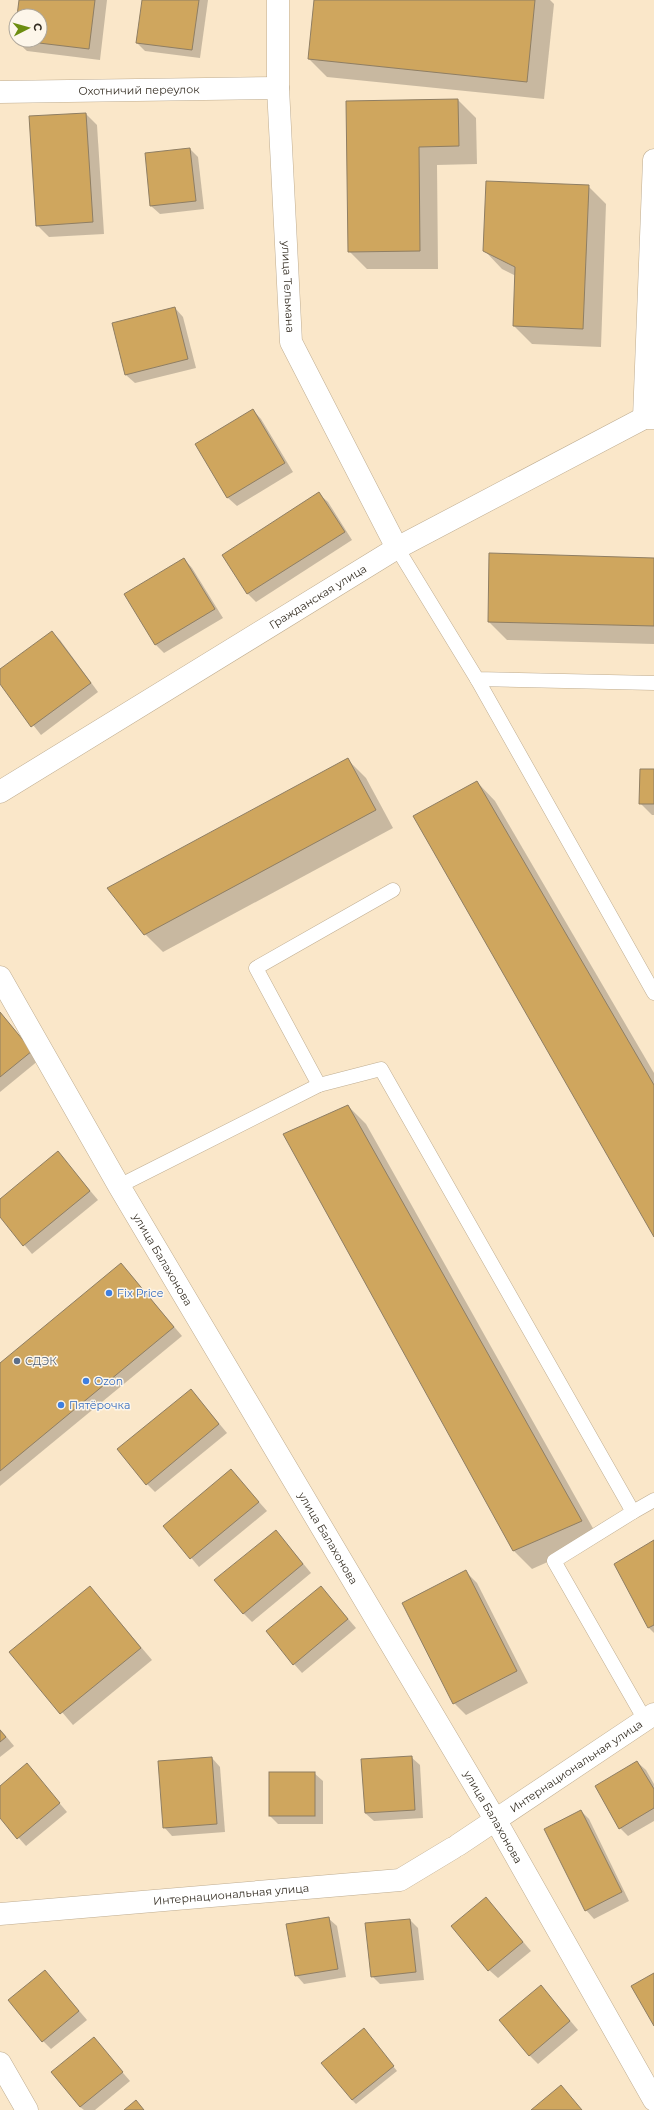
<svg xmlns="http://www.w3.org/2000/svg" width="654" height="2110" font-family="Montserrat,sans-serif">
<style>
.shadow{fill:#0003}
.building{fill:#cfa65e;stroke:#8f7e63}
.lines{fill:none;stroke-linecap:round;stroke-linejoin:round}
.lane-casing{stroke:#bfad91;stroke-width:15}
.street-casing{stroke:#bfad91;stroke-width:23}
.secondary-casing{stroke:#bfad91;stroke-width:23}
.lane{stroke:#fff;stroke-width:14}
.street{stroke:#fff;stroke-width:22}
.secondary{stroke:#fff;stroke-width:22}
.shop-dot{fill:#3f7fe0;stroke:#fdf6ea;stroke-width:1.5}
.service-dot{fill:#5c6f8a;stroke:#fdf6ea;stroke-width:1.5}
.labels{text-anchor:middle;dominant-baseline:central;stroke-width:3;stroke-linejoin:round;paint-order:stroke}
.street-label{font-size:11px;fill:#342d22;stroke:#fdf6ea}
.shop-label{font-size:11px;fill:#366cbe;stroke:#fdf6ea;text-anchor:start}
.service-label{font-size:11px;fill:#4e5e75;stroke:#fdf6ea;text-anchor:start}
</style>
<rect width="100%" height="100%" fill="#fae7c9"/>
<g class="shadow">
<path d="M20,0H107L100,60L27,51L15,40L16,32V40H40V16H18Z"/>
<path d="M143,0H208L200,58L145,51L137,43Z"/>
<path d="M315,0H550L554,4L544,99L327,77L309,59Z"/>
<path d="M458,100L476,118L477,164L437,165L438,269H367L349,251L347,102Z"/>
<path d="M86,114L97,125L104,234L49,237L37,225Z"/>
<path d="M190,149L198,157L204,209L160,214L151,206Z"/>
<path d="M588,186L606,204L601,347L532,344L514,326L516,276L502,269L484,250Z"/>
<path d="M175,308L183,317L196,368L135,383L126,375L114,324Z"/>
<path d="M253,410L261,419L293,472L237,506L228,498L197,444Z"/>
<path d="M319,494L328,502L352,540L256,602L248,594L223,555Z"/>
<path d="M184,559L192,568L223,618L164,653L156,645L126,594Z"/>
<path d="M654,559V644L507,640L489,622Z"/>
<path d="M52,632L60,640L98,692L41,735L0,683V671Z"/>
<path d="M348,760L366,778L393,828L163,952L145,934Z"/>
<path d="M654,770V815H652L640,803Z"/>
<path d="M477,782L495,801L654,1073V1235Z"/>
<path d="M0,1012L39,1060L0,1092Z"/>
<path d="M348,1106L366,1124L599,1539L532,1569L514,1551L284,1135Z"/>
<path d="M58,1153L98,1200L32,1254L0,1216V1200Z"/>
<path d="M121,1264L182,1336L0,1486V1364Z"/>
<path d="M191,1390L227,1433L155,1492L147,1484Z"/>
<path d="M231,1470L267,1511L199,1567L164,1526Z"/>
<path d="M276,1531L311,1573L252,1622L243,1613Z"/>
<path d="M654,1541V1633L649,1628L615,1564Z"/>
<path d="M466,1572L477,1583L528,1683L466,1715L454,1703Z"/>
<path d="M90,1587L152,1660L73,1725L11,1652Z"/>
<path d="M321,1587L356,1628L302,1673L294,1664Z"/>
<path d="M0,1729L14,1746L0,1757Z"/>
<path d="M411,1757L420,1765L423,1818L374,1821L365,1813L362,1760Z"/>
<path d="M212,1758L220,1767L225,1832L172,1836L164,1827Z"/>
<path d="M637,1762L646,1770L654,1784V1821L628,1836L620,1828Z"/>
<path d="M27,1765L67,1812L26,1846L0,1817V1787Z"/>
<path d="M314,1773L323,1781V1824H278L270,1816Z"/>
<path d="M581,1811L589,1819L629,1901L594,1919L586,1910Z"/>
<path d="M486,1898L531,1951L498,1978L489,1970Z"/>
<path d="M328,1918L337,1926L346,1977L304,1984L296,1975Z"/>
<path d="M410,1920L418,1928L424,1980L380,1984L372,1976Z"/>
<path d="M45,1971L87,2020L51,2049L43,2041Z"/>
<path d="M541,1986L578,2030L538,2064L529,2055Z"/>
<path d="M368,2034L397,2071L356,2104L352,2100Z"/>
<path d="M94,2039L130,2081L95,2110H84L80,2107Z"/>
</g>
<g class="building">
<path d="M19,0H95L89,49L14,40L16,24V40H40V16H17Z"/>
<path d="M142,0H199L192,50L136,43Z"/>
<path d="M314,0H535L527,82L308,59Z"/>
<path d="M458,99L459,146L419,147L420,251L348,252L346,101Z"/>
<path d="M86,113L93,222L36,226L29,116Z"/>
<path d="M190,148L196,201L150,206L145,153Z"/>
<path d="M486,181L589,185L583,329L513,326L515,267L483,251Z"/>
<path d="M175,307L188,359L125,375L112,323Z"/>
<path d="M253,409L285,463L227,498L195,444Z"/>
<path d="M319,492L345,532L247,594L222,555Z"/>
<path d="M489,553L654,558V626L488,622Z"/>
<path d="M184,558L215,609L155,645L124,594Z"/>
<path d="M52,631L91,683L31,727L0,684V669Z"/>
<path d="M348,758L376,810L144,935L107,888Z"/>
<path d="M640,769H654V804H639Z"/>
<path d="M477,781L654,1085V1237L413,816Z"/>
<path d="M0,1012L32,1051L0,1077Z"/>
<path d="M348,1105L582,1521L513,1551L283,1134Z"/>
<path d="M58,1151L90,1191L23,1246L0,1217V1199Z"/>
<path d="M121,1263L174,1327L0,1471V1363Z"/>
<path d="M191,1389L219,1424L146,1485L117,1449Z"/>
<path d="M231,1469L259,1502L190,1559L163,1526Z"/>
<path d="M276,1530L303,1564L243,1614L214,1580Z"/>
<path d="M654,1540V1625L648,1628L614,1564Z"/>
<path d="M466,1570L517,1671L453,1704L402,1603Z"/>
<path d="M90,1586L141,1648L60,1714L9,1652Z"/>
<path d="M321,1586L348,1619L293,1665L266,1631Z"/>
<path d="M0,1730L6,1737L0,1742Z"/>
<path d="M412,1756L415,1810L365,1813L361,1759Z"/>
<path d="M212,1757L217,1824L163,1828L158,1761Z"/>
<path d="M637,1761L654,1789V1808L619,1829L595,1786Z"/>
<path d="M27,1763L60,1803L17,1839L0,1818V1786Z"/>
<rect x="269" y="1772" width="46" height="44"/>
<path d="M581,1810L622,1892L585,1911L544,1829Z"/>
<path d="M486,1897L523,1942L488,1971L451,1926Z"/>
<path d="M329,1917L338,1969L295,1976L286,1924Z"/>
<path d="M410,1919L416,1972L371,1977L365,1923Z"/>
<path d="M45,1970L79,2011L42,2042L8,2000Z"/>
<path d="M654,1973V2026L631,1986Z"/>
<path d="M541,1985L570,2021L529,2056L499,2020Z"/>
<path d="M364,2028L394,2066L352,2100L321,2063Z"/>
<path d="M94,2037L123,2072L80,2107L51,2072Z"/>
<path d="M561,2085L582,2110H531Z"/>
<path d="M136,2100L144,2110H124Z"/>
</g>
<g class="lines">
<g class="lane-casing">
<g id="lane">
<path d="M397,548L477,679L654,683"/>
<path d="M477,679L654,993"/>
<path d="M319,1085L381,1069L633,1512L654,1500"/>
<path d="M119,1186L319,1085L256,968L393,890"/>
<path d="M633,1512L554,1561L645,1720"/>
</g>
</g>
<g class="street-casing">
<g id="street">
<path id="s1" d="M278,0V88L291,342L397,548"/>
<path id="s2" d="M0,92L278,88"/>
<path id="s3" d="M458,1845L654,1714"/>
<path id="s4" d="M0,1914L400,1880L453,1848"/>
<path d="M0,2063L27,2110"/>
</g>
</g>
<g class="secondary-casing">
<g id="secondary">
<path d="M644,418L654,160"/>
<path id="s5" d="M0,792L397,548L644,418H654"/>
<path id="s6" d="M0,977L119,1186L496,1821L654,2100"/>
</g>
</g>
<use href="#lane" class="lane"/>
<use href="#street" class="street"/>
<use href="#secondary" class="secondary"/>
</g>
<g class="shop-dot">
<circle cx="109" cy="1293" r="4"/>
<circle cx="86" cy="1381" r="4"/>
<circle cx="61" cy="1405" r="4"/>
</g>
<circle class="service-dot" cx="17" cy="1361" r="4"/>
<g class="labels">
<g class="street-label">
<text stroke="none"><textPath href="#s2" startOffset="139">Охотничий переулок</textPath></text>
<text stroke="none"><textPath href="#s1" startOffset="287">улица Тельмана</textPath></text>
<text stroke="none"><textPath href="#s5" startOffset="373">Гражданская улица</textPath></text>
<text stroke="none"><textPath href="#s6" startOffset="326">улица Балахонова</textPath></text>
<text stroke="none"><textPath href="#s6" startOffset="650">улица Балахонова</textPath></text>
<text stroke="none"><textPath href="#s3" startOffset="142">Интернациональная улица</textPath></text>
<text stroke="none"><textPath href="#s6" startOffset="974">улица Балахонова</textPath></text>
<text stroke="none"><textPath href="#s4" startOffset="232">Интернациональная улица</textPath></text>
</g>
<g class="shop-label">
<text x="117" y="1293">Fix Price</text>
<text x="94" y="1381">Ozon</text>
<text x="69" y="1405">Пятёрочка</text>
</g>
<g class="service-label">
<text x="25" y="1361">СДЭК</text>
</g>
</g>
<g transform="translate(28 28) rotate(84)"><circle r="19" fill="#fdf6ea" stroke="#ada69a"/>
<path d="M0-3L7 15L0 10L-7 15Z" fill="#6d8d10"/>
<text y="-6" font-size="11" font-weight="bold" text-anchor="middle" fill="#342d22">С</text>
</g>
</svg>
